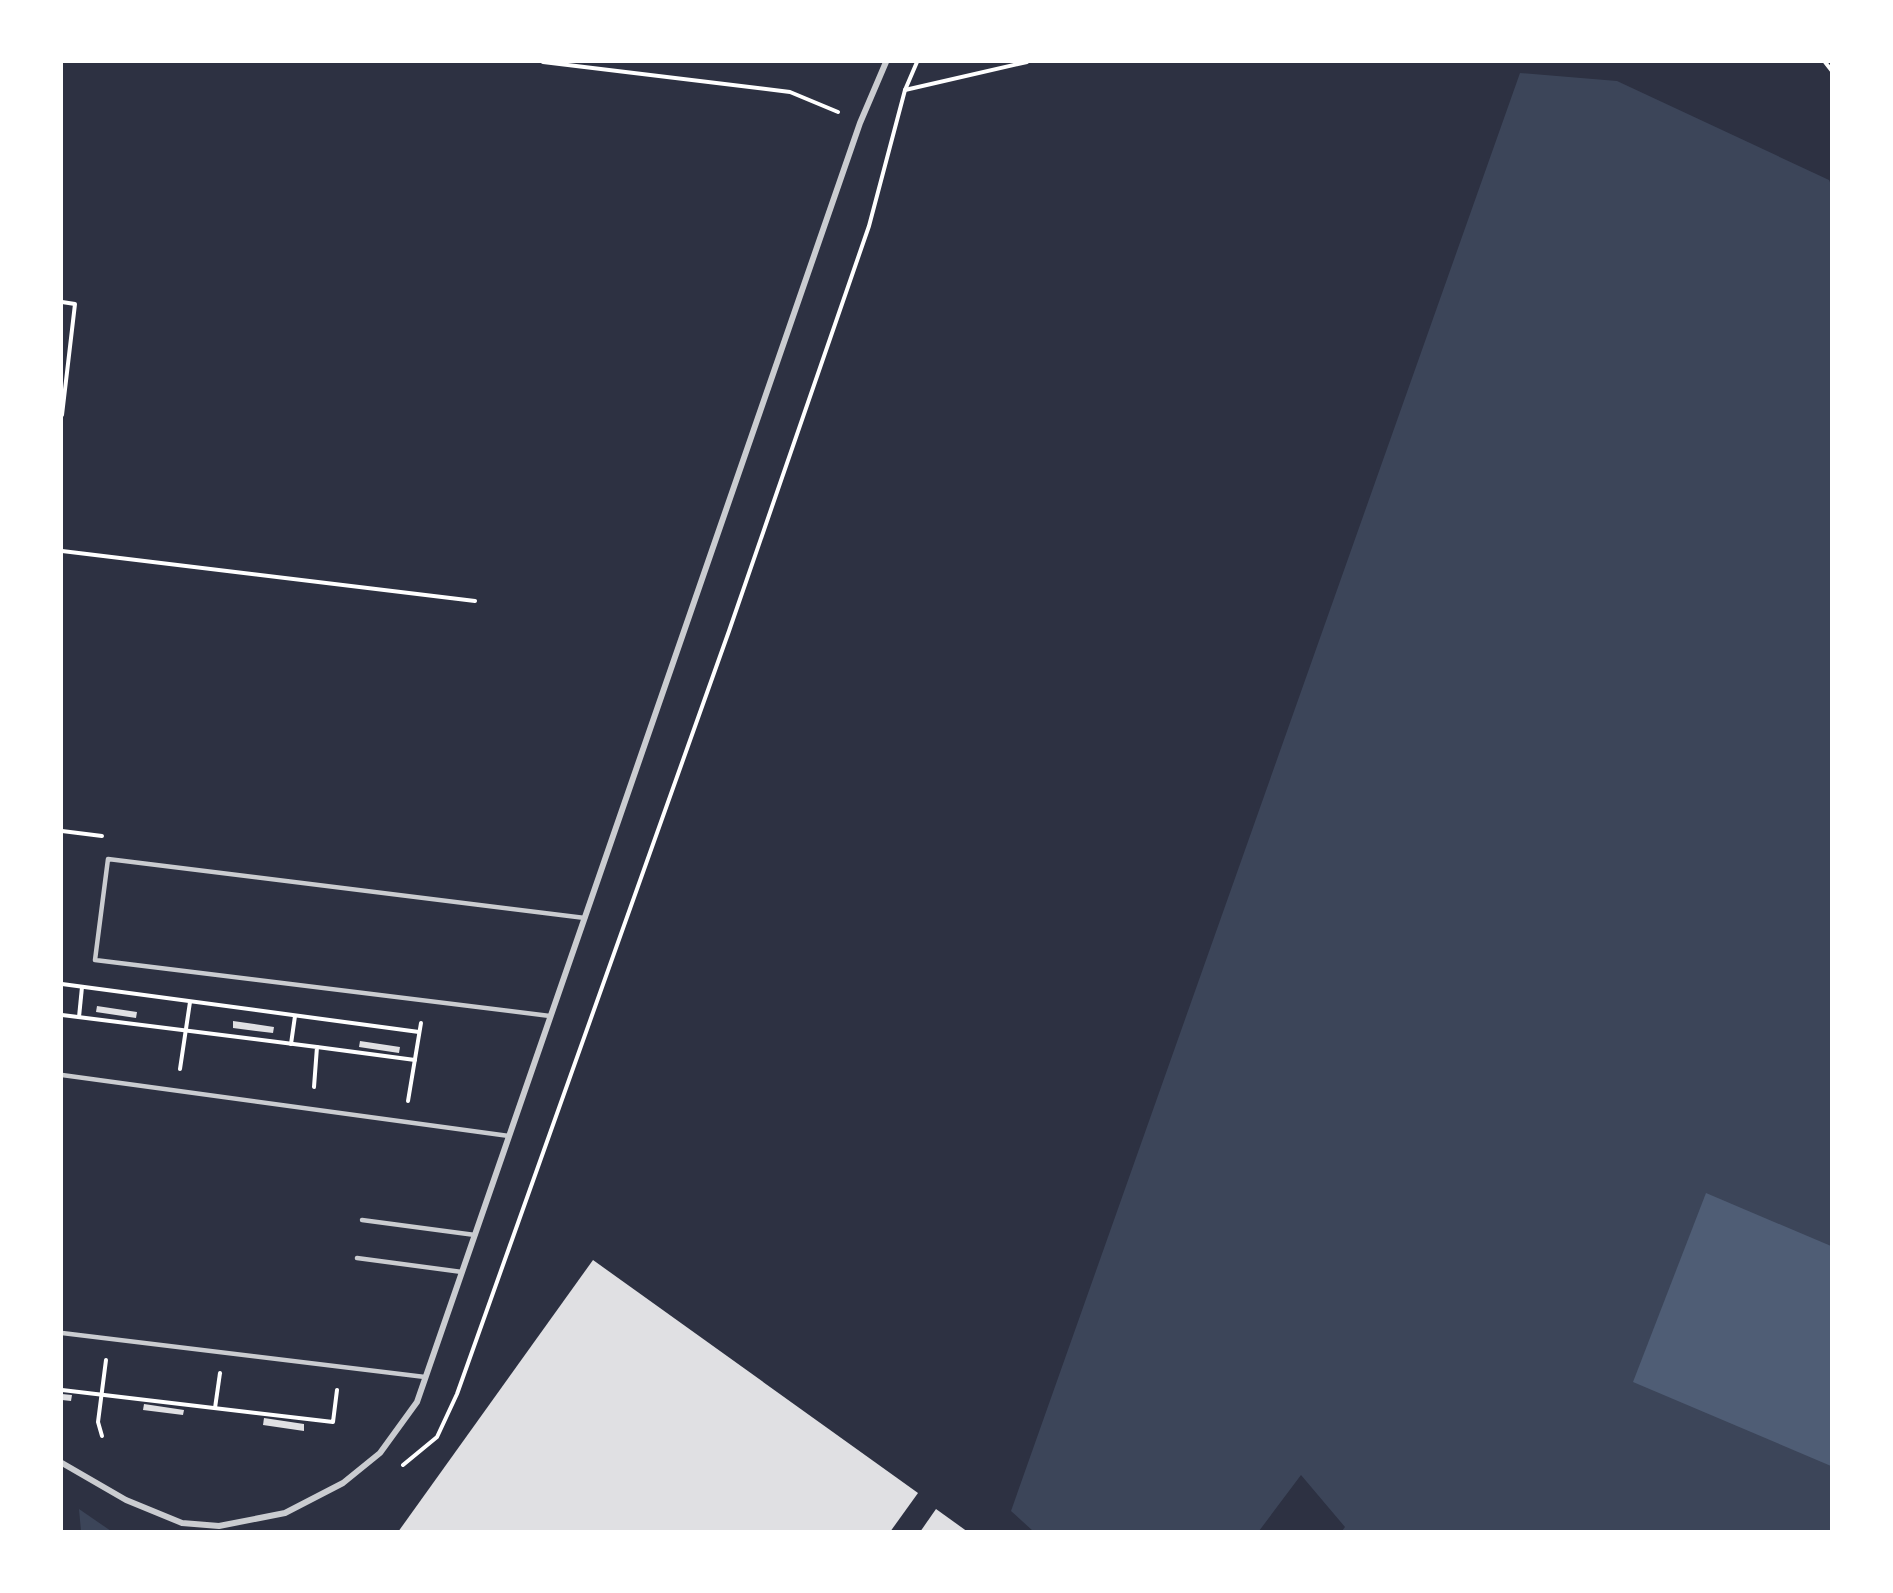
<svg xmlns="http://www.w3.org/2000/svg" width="1893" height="1593" font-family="'Sofia Sans Condensed',sans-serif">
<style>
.green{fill:#3c4559}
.water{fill:#4f5d75}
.building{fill:#e0e0e3}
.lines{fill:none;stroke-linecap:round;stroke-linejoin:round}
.path{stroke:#fff;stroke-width:4}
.service{stroke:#caccd0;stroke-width:4.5}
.minor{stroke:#caccd0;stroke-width:6}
</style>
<rect width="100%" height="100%" fill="#2d3142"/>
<g class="green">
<path d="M1520,73L1617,81L1829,180L1832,187L1831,1531H1342L1345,1527L1301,1475L1259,1531H1033L1011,1511Z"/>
<path d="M79,1509L111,1531H81Z"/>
</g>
<path class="water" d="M1706,1193L1831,1246V1466L1633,1382Z"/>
<g class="building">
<path d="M97,1006L137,1012L136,1018L96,1012Z"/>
<path d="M233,1021L274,1027L273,1033L233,1028Z"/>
<path d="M360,1041L400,1047L399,1053L359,1047Z"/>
<path d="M593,1260L918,1493L890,1532H398Z"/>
<path d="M62,1394L72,1395L71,1401L62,1400Z"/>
<path d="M144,1404L184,1410L183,1415L143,1410Z"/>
<path d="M264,1418L304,1424V1431L263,1425Z"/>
<path d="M936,1509L968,1532H920Z"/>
</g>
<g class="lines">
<g class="path">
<path d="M543,62L790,92L838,112"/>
<path d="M1825,62L1832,71"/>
<path d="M905,90L1027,62"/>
<path d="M62,302L75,304L62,415"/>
<path d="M62,551L475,601"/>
<path d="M62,831L102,836"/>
<path d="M62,984L419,1032"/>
<path d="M62,1015L317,1047L314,1087"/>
<path d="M79,1017L82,987"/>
<path d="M291,1044L295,1016"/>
<path d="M317,1047L415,1060"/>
<path d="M180,1069L190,1002"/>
<path d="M408,1101L421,1023"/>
<path d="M62,1390L333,1422L337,1390"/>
<path d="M215,1408L220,1373"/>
<path d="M102,1436L98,1422L106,1360"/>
<path d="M403,1465L437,1437L457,1394L729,631L869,226L905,90L917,62"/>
</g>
<g class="service">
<path d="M550,1016L95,960L108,859L585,918"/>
<path d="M62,1075L509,1136"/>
<path d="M362,1220L475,1235"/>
<path d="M357,1258L462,1272"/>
<path d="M62,1333L425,1377"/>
</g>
<path class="minor" d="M62,1463L126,1500L182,1523L219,1526L285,1513L343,1483L380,1453L417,1402L860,123L886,62"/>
</g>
<rect width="1893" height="1593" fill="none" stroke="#ffffff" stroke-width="126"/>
</svg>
